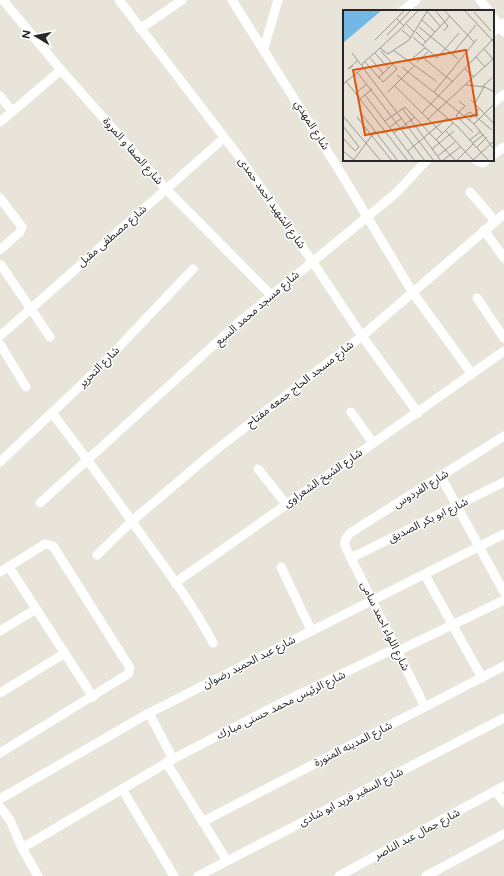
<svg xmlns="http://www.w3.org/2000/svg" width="504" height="876" font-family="Figtree,'Noto Sans Arabic',sans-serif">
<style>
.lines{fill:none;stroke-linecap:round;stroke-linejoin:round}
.minor{stroke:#fff;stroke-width:9}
.labels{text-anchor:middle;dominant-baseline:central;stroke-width:3;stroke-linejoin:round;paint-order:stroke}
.street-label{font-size:11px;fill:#272727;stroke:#fff}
.inset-road{fill:none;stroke:#9b9892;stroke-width:1}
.view{fill:#de560d;fill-opacity:0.15;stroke:#de560d;stroke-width:2}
.inset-edge{fill:none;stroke:#272727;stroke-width:2}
</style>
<rect width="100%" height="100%" fill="#e9e4da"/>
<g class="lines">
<g class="minor">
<path d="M3,0L61,70L166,189L271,295"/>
<path d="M119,0L240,158L312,261L362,336L418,413"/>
<path d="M232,0L339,170L413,293L472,374"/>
<path d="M480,0L489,11"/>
<path d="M402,11L416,0"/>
<path d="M493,17L504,32"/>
<path d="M140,29L182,0"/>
<path d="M493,32L504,23"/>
<path d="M264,48L278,0"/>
<path d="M0,96L12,111"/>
<path d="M493,103L504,94"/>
<path d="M0,122L61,70"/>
<path d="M493,155L504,147"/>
<path d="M476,160L483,163L487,160"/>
<path d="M470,192L495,221"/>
<path d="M0,198L22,227L20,232L0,250"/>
<path d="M484,230L504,258"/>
<path d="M1,265L50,337"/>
<path d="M477,298L504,338"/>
<path d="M0,336L224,138"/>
<path d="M0,344L26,387"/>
<path d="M351,412L373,443"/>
<path d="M52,413C85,456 117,500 148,544C171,576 195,608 213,643"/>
<path d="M0,462L98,369L193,269"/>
<path d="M258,469L286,504"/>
<path d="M441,477L504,592"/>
<path d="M40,503L238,323L395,194L427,160"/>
<path d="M97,555L132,521L212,453L362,336L504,214"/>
<path d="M351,558L504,482"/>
<path d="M9,567L93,697"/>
<path d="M281,567L311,630"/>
<path d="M0,572L45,544L53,546L130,668L128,674L0,753"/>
<path d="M425,575L482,678"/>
<path d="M175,583L504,351"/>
<path d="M0,631L36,609"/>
<path d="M398,651L504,600"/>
<path d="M0,693L65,653"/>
<path d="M425,707L345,546V540L350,533L504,436"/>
<path d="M149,713L173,759"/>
<path d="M166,762L227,861"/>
<path d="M122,789L174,876"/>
<path d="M495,791L504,802"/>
<path d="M0,799L149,713L504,534"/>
<path d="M0,807L10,820L22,848L38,876"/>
<path d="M202,822L504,666"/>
<path d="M22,848L173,759L281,703L396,648"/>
<path d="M198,876L504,718"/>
<path d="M339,876L504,786"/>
<path d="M426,876L504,834"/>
</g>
</g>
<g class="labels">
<g class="street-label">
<text transform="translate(312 125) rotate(58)">شارع المهدي</text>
<text transform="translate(133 151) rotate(49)">شارع الصفا و المروة</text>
<text transform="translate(272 203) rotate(55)">شارع الشهيد احمد حمدى</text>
<text transform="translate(112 236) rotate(-41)">شارع مصطفى مقبل</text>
<text transform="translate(257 308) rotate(-41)">شارع مسجد محمد السبع</text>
<text transform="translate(99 367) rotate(-45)">شارع التحرير</text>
<text transform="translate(300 384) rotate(-38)">شارع مسجد الحاج جمعه مفتاح</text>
<text transform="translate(323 478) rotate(-35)">شارع الشيخ الشعراوى</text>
<text transform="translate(421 489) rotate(-32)">شارع الفردوس</text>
<text transform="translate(428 520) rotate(-26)">شارع ابو بكر الصديق</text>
<text transform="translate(385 626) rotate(64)">شارع اللواء احمد سامى</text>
<text transform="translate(249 662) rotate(-27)">شارع عبد الحميد رضوان</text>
<text transform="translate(281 705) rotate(-26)">شارع الرئيس محمد حسنى مبارك</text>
<text transform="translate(353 744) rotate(-27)">شارع المدينه المنورة</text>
<text transform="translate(351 797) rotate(-27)">شارع السفير فريد ابو شادى</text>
<text transform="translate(417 834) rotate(-28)">شارع جمال عبد الناصر</text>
</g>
</g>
<g transform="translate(343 10)">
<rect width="151" height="151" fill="#e9e4da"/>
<path d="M0,0H39L0,33Z" fill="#73b8e5"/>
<path class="inset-road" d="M92,0L105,16L101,21M101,0L131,32M121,0L151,32M84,1L97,16M131,2L148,21M79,10L92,22M62,13L71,22M61,15L76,0M76,17L115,49M59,20L68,28M73,22L83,32M44,25L68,0M70,27L94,48L116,23M32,30L62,0M79,36L107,6M37,38L61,16L53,8M141,39L150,49M50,40L93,71M9,43L18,55M32,43L45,58M109,44L133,15M79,47L110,72M133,47L142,57M27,48L40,63M70,48L82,38M22,52L40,72L54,59L38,41M74,52L85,42M10,56L5,59L14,51M59,57L131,114L151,139M20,58L91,151M20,58L19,54L37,38L45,44L66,30L85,0M122,59L131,67M14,62L48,106M54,65L115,117L146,151M35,68L50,54M3,71L65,151M0,74L20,58M123,75L142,77L151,82M52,76L100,124M140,76L149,68M45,82L71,56M91,82L134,29M13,83L24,74M22,85L72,151M17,89L29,79M128,90L141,103M132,93L141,77M59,98L98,151M116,102L113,106L130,122M116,102L122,96L116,91M18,103L55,151M79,103L151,28M141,103L151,114M0,106L38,151M48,106L82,151M121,106L127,102L149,120M14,107L49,151M85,109L151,48M126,110L137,98M42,111L62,97L112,150M131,114L151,94M0,116L16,137L12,141L0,128M47,117L59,108M103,121L131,151M51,123L72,107M93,130L110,113M127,130L138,121M130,133L141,124M134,137L144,127M89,139L111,121M0,141L11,150M65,141L104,108M95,146L112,132M130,150L151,131M10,151L32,121M99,151L117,137M113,151L130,134"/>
<path class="view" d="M123,40L134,105L22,125L10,60Z"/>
<rect width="151" height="151" class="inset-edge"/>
</g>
<g transform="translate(36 36) rotate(280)" stroke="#ffffff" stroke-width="3" paint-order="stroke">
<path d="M0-3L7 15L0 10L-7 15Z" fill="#272727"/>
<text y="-6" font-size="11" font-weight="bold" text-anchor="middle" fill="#272727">N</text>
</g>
</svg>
